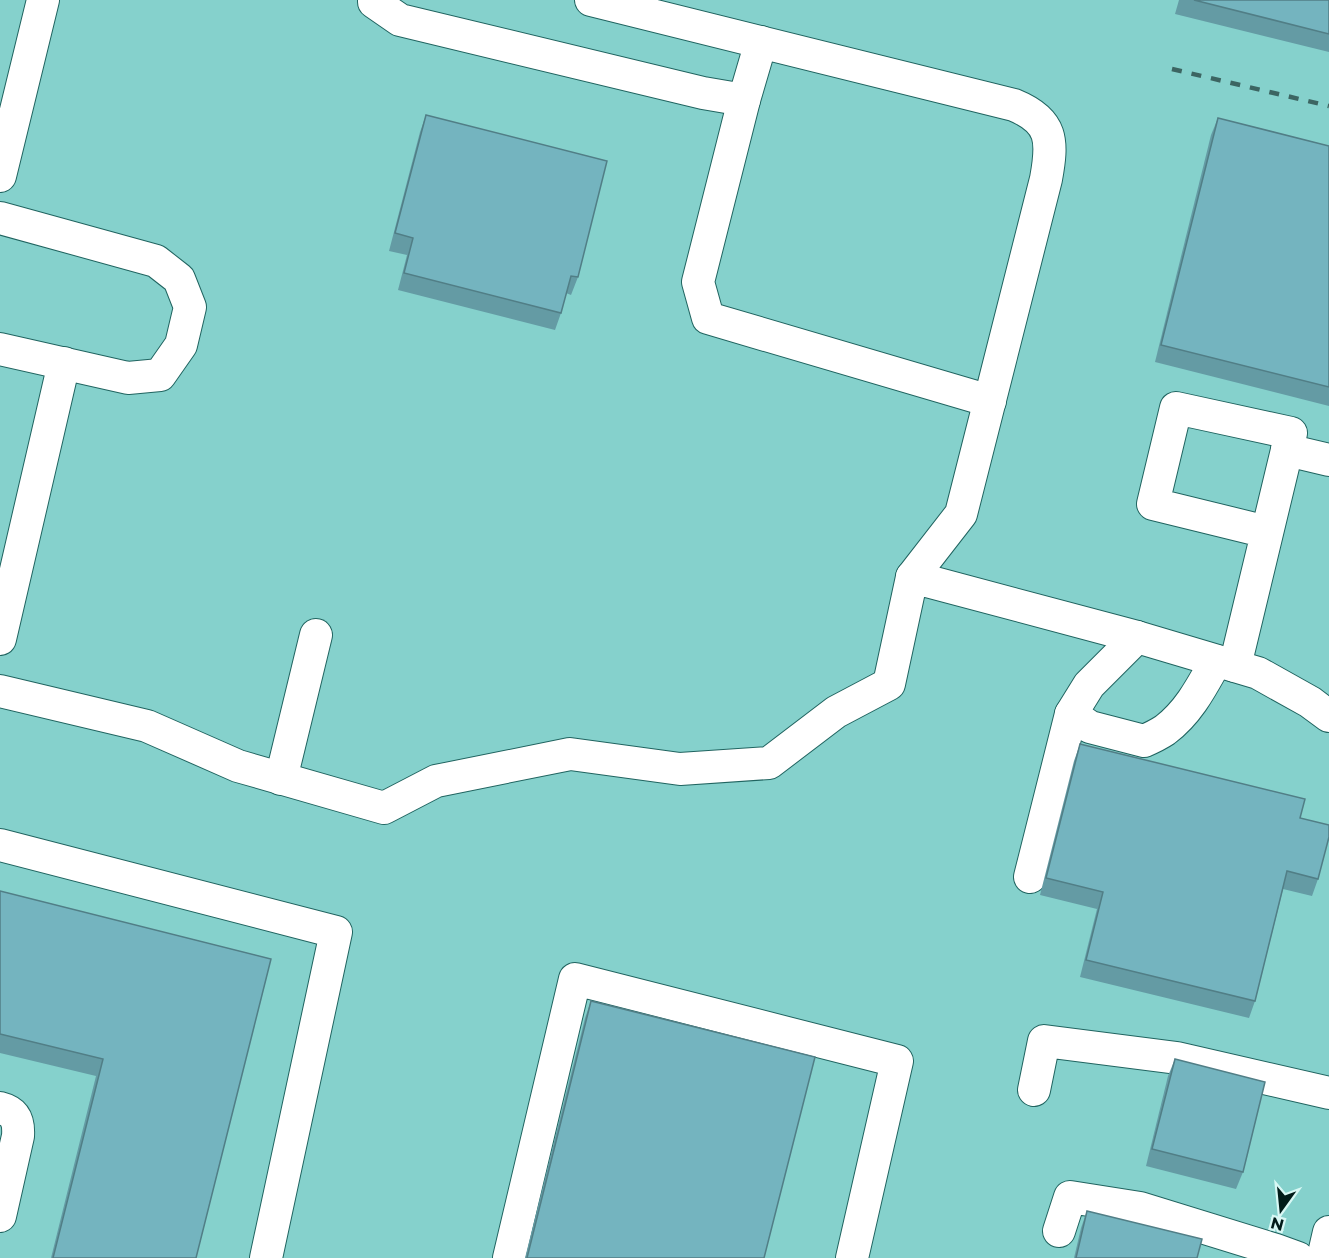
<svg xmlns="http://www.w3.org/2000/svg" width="1329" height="1258" font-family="Montserrat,sans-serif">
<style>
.built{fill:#85d1cc}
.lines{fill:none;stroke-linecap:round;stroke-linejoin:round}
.minor-casing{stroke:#206460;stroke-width:34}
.minor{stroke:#fff;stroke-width:32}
.rail{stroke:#3c6562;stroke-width:4.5;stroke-dasharray:10 10;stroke-linecap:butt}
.wall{fill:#649ba4}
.building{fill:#74b4bf;stroke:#517e86;stroke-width:1.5}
</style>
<rect width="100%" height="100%" fill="#9bded9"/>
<rect class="built" x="0" y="0" width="1329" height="1258"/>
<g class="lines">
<g class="minor-casing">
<g id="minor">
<path d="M374,0V2L400,20L703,93L744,100L761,42"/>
<path d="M591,0L1014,105C1053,121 1053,141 1046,179L961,514L912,577"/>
<path d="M744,100L698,282L708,318L990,401"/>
<path d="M0,176L43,0"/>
<path d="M0,218L156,261L179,279L190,307L181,345L160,375L128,378L0,349"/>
<path d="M1287,450L1329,460"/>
<path d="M0,639L64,363"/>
<path d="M1235,666L1287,450L1291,433L1176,408L1153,504L1267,532"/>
<path d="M0,691L147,726L238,766L384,808L436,781L570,754L680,769L769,763L836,712L889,684L912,577L1137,637L1258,673L1310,702L1329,716"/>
<path d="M1071,714L1090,727L1144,741C1151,738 1159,734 1165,730C1189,712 1202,686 1216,661"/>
<path d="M281,779L316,635"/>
<path d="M0,845L336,932L266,1258"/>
<path d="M1030,877L1071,714L1089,685L1137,637"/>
<path d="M1034,1090L1044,1041L1177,1058L1329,1093"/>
<path d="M0,1108C16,1112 19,1121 18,1136L0,1216"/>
<path d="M1059,1231L1070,1197L1140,1208L1276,1250L1298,1258"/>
<path d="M509,1258L575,979L897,1061L852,1258"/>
<path d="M1323,1258L1329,1232"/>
</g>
</g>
<use href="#minor" class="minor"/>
<path class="rail" d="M1172,69L1329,106"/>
</g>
<g class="wall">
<path d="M1179,0H1329V52L1175,14Z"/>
<path d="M426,115L578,277L571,295L566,293L561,313L555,330L398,290L407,255L389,251L420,132Z"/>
<path d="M1218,118L1329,146V406L1155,362L1211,135Z"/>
<path d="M1080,744L1300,818L1318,879L1312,896L1283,889L1255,1001L1249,1018L1080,977L1097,909L1040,895L1074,761Z"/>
<path d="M0,891L271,959L196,1258H51L96,1076L0,1053Z"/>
<path d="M591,1001L764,1258H525L585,1018Z"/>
<path d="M1175,1059L1243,1172L1236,1189L1146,1166L1168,1076Z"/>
<path d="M1087,1211L1197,1258H1074L1081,1228Z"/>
</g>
<g class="building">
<path d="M1194,0H1329V34Z"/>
<path d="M426,115L607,161L578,277L571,276L561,313L404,273L413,238L395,233Z"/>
<path d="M1218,118L1329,146V387L1161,345Z"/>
<path d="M1080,744L1305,799L1300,818L1329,825V837L1318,879L1287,871L1255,1001L1086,960L1103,892L1046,878Z"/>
<path d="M0,891L271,959L196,1258H53L103,1059L0,1034Z"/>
<path d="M591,1001L815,1057L764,1258H527Z"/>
<path d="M1175,1059L1265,1082L1243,1172L1152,1149Z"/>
<path d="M1087,1211L1202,1239L1197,1258H1076Z"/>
</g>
<g transform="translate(1281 1210) rotate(195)" stroke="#d8f8f5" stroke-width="4.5" paint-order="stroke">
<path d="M0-4.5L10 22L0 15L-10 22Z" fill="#011b19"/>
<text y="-9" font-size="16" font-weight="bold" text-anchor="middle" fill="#011b19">N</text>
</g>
</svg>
